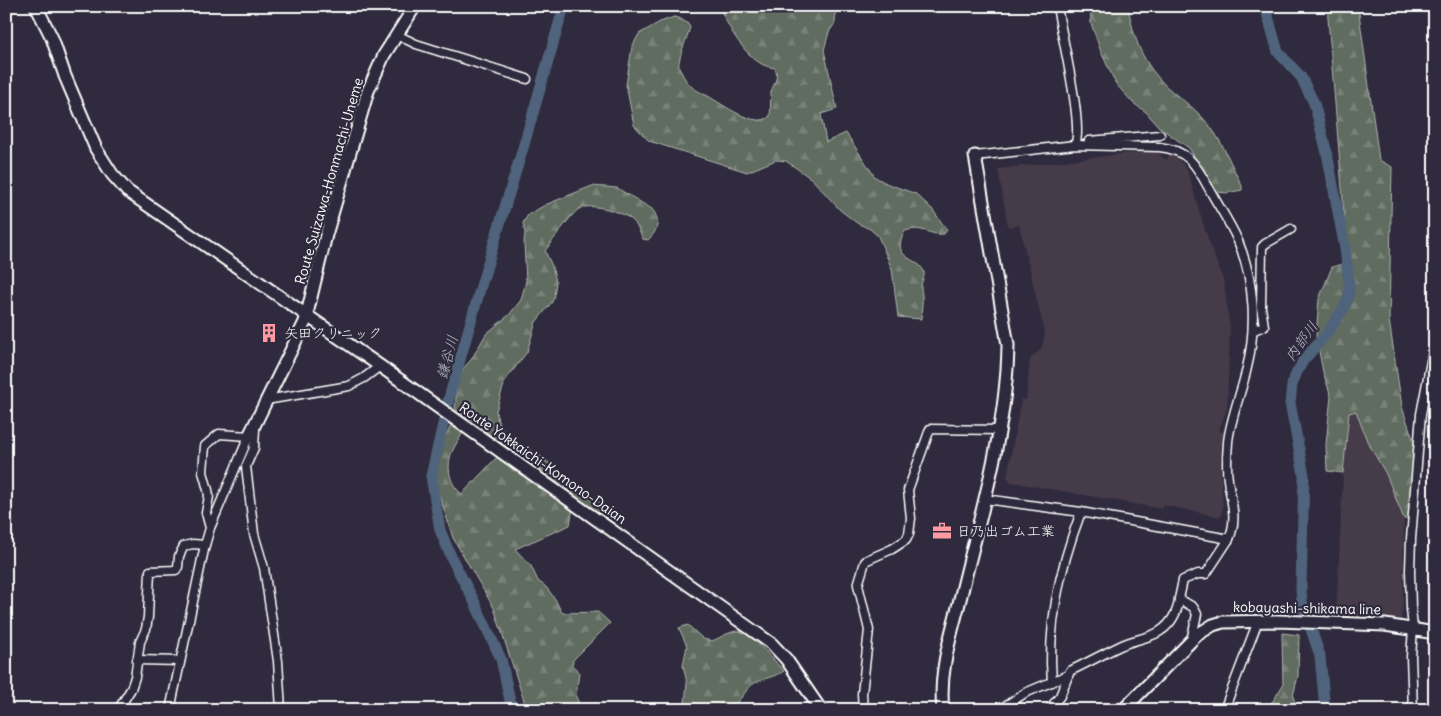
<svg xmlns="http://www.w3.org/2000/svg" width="1441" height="716" font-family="Delius,'Klee One',sans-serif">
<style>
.built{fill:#443a49}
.forest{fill:url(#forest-firs);stroke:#b0b6b0}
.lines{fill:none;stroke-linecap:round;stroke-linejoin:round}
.river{stroke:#50637b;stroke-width:11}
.street-casing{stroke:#fff;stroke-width:11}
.secondary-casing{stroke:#fff;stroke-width:15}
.street{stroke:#2f2a3d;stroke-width:8}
.secondary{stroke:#2f2a3d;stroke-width:11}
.labels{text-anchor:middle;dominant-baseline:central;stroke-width:4.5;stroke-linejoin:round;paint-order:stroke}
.street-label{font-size:14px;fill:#fff;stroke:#2f2a3d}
.poi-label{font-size:14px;fill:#fff;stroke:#2f2a3d;text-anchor:start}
.water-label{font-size:15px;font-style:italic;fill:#b0b9c4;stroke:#2f2a3d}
</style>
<defs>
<pattern id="forest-firs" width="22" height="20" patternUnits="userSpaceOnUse" patternTransform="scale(1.25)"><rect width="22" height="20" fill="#616c60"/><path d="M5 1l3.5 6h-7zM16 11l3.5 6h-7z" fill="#798278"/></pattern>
</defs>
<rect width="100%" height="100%" fill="#2f2a3d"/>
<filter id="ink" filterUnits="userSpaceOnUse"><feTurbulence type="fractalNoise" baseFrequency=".02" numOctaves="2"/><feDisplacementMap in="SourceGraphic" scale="10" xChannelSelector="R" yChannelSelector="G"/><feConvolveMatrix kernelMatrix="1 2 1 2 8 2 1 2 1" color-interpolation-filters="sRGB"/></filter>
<g filter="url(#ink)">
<g class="built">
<path d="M1154,150L1166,160L1171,152L1183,164L1188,172L1205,230L1224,282L1230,329L1227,408L1219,431L1224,432L1222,440L1220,466L1223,507L1221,517L1163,505L1162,509L1011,482L1007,477L1021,399L1026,400L1030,359L1041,349L1045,334L1019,225L1008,227L998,169Z"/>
<path d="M1356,411L1367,441L1386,474L1404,519L1403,602L1401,620L1336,618L1343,473L1349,412Z"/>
</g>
<g class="forest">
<path d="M719,6H836L835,23L829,32L824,50L837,109L821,114L826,142L846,133L875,177L888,184L916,194L932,209L947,230L944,234C929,236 922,225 905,231C889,261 919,256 924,272C925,277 921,282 921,287C921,290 922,293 922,295C923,303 921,311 921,319L898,317L892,269L878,236L870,229L857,223L840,210L812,179L786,161L776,160L747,172L649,141L634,125L626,85L632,47L639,34L660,22L674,17L679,18L687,23L690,27C688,36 677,60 679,67C681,72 685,80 689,84C693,89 702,93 708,96C722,104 757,130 770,116C771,109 770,99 771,92C774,83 779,78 775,68C770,67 764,66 760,63C742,52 727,25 719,6Z"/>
<path d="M1090,6H1128C1134,40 1142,62 1167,87C1178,97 1192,106 1202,117C1221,136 1230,163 1242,186V190L1227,193L1217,192L1189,148L1159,127L1146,112L1133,103L1116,84L1101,52L1091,23Z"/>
<path d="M1327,6H1358L1379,160L1392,167L1389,320L1402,407L1414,442L1409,519H1404L1386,474L1367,441L1356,411L1349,413L1343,473L1327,471L1326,444L1331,396L1323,372L1316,336L1319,299L1332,267L1348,262Z"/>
<path d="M592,186L617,188L652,209C661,220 658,231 648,240L643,239C640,234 638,227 634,222C626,212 590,202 579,209C572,213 551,243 545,251L552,266L556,282L554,297L552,302L536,322L527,352L505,381L496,411L498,421L505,435L536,453L619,517L614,525L455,409L458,374L471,360L486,334L509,315L521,300L526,281L524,243L525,233L523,223L528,215L545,205Z"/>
<path d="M451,425L463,432C459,440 452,449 450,458C447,471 451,486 462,494L499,455L573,507L570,525L515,549L531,566L538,581L546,587L555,599L562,613L598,612L610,623L573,660L572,665L579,672L576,697L582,710H527L494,608L453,538L435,481L440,447Z"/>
<path d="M688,625L703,639L712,641C720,638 728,632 737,631C751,631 774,661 784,671C775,677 764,678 755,683C747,687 744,696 737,702C728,710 693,710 680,710L685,703L687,683L683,665L687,646L679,628Z"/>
<path d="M1282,633L1299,635L1298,676L1293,696L1297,710H1262L1273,701L1283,685Z"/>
</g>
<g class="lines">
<g class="river">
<path d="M1265,6L1278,52L1301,77L1314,103L1327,153L1345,249L1349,283V294L1345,306L1328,332L1303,361L1296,374L1292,385L1290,403L1304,475L1301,589L1302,602L1320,656L1325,710"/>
<path d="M512,710L501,659L474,601L452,559L440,530L431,476L449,398L483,279L523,148L564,6"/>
</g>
<g class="street-casing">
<g id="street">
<path d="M1057,6C1061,33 1084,126 1075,145"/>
<path d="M397,35L416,44L527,79"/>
<path d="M1089,141L1160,135"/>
<path d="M975,156L1075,145L1159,147C1191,150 1198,169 1212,194C1221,210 1231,225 1238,241C1255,282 1257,329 1246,372C1241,393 1230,421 1228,442C1227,455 1226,467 1228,480C1231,502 1238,518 1229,539L1081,512L985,499"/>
<path d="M1254,330L1264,326L1261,307L1262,247L1265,244L1291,229"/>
<path d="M266,400L349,386L364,378L380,366"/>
<path d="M255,429L254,448L246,466L254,534L264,568L278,661L281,710"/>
<path d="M1179,599L1183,580L1198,574H1206L1229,539"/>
<path d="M137,660L180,661"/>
<path d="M1052,682C1047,623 1060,567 1081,512"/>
<path d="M118,710L131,689L135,677L140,642L146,629L148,617L150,571L176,570L178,567L179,556L184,546L193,544L205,545"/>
<path d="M170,710L205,545L210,528L249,436L219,434L205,446L203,472L208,490L209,496L206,513L210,528"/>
<path d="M863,710L862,694L869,630L858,585L865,562L867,560L892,549L906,540L909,534L911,518L908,490L930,429L999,430"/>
<path d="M999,710L1025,693L1068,675"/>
<path d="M1049,710L1060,696L1070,671C1087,663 1103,654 1120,646C1141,636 1163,639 1175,614C1177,609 1179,605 1179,599L1193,607L1197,614L1191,641"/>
<path d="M1224,710L1258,621"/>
<path d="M1413,710L1411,657L1413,628L1411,609L1410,570L1411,539L1421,414L1435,340"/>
</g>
</g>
<g class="secondary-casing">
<g id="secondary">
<path d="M36,6L52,38L65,76L96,149L112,174L127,191L380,366L772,644L786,659L821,710"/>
<path d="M249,436L305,322L326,235L368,91L384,55L415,6"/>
<path d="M943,710C938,668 954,627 963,587C982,510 1007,425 1008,345L975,156"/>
<path d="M1123,710L1197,635L1213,625L1223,622L1278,621L1385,625L1435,633"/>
</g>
</g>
<use href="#street" class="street"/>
<use href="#secondary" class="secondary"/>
</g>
</g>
<defs>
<g id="building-bare" transform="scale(1.5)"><path d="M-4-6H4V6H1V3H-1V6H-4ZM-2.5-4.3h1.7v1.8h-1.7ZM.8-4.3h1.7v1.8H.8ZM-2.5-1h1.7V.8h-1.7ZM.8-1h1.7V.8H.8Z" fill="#ff9aa2" stroke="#2f2a3d" stroke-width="2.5" paint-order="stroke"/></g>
<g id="office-bare" transform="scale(1.5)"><path d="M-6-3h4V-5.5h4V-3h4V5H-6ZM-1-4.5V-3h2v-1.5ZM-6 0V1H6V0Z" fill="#ff9aa2" stroke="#2f2a3d" stroke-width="2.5" paint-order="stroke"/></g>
</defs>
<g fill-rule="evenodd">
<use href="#building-bare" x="269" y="333"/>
<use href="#office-bare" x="942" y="531"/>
</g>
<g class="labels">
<g class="street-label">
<text transform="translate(329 181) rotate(-74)">Route Suizawa-Honmachi-Uneme</text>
<text transform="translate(543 463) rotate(35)">Route Yokkaichi-Komono-Daian</text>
<text transform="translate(1307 608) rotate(1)">kobayashi-shikama line</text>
</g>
<g class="poi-label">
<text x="284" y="333">矢田クリニック</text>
<text x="957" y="531">日乃出ゴム工業</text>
</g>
<g class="water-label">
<text transform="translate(1301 341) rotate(-54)">内部川</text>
<text transform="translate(447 357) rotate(-75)">鎌谷川</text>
</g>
</g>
<rect width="1441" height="716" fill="none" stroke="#2f2a3d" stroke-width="25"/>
<rect x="12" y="12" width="1416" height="691" fill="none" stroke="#fff" stroke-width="2" filter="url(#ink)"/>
</svg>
